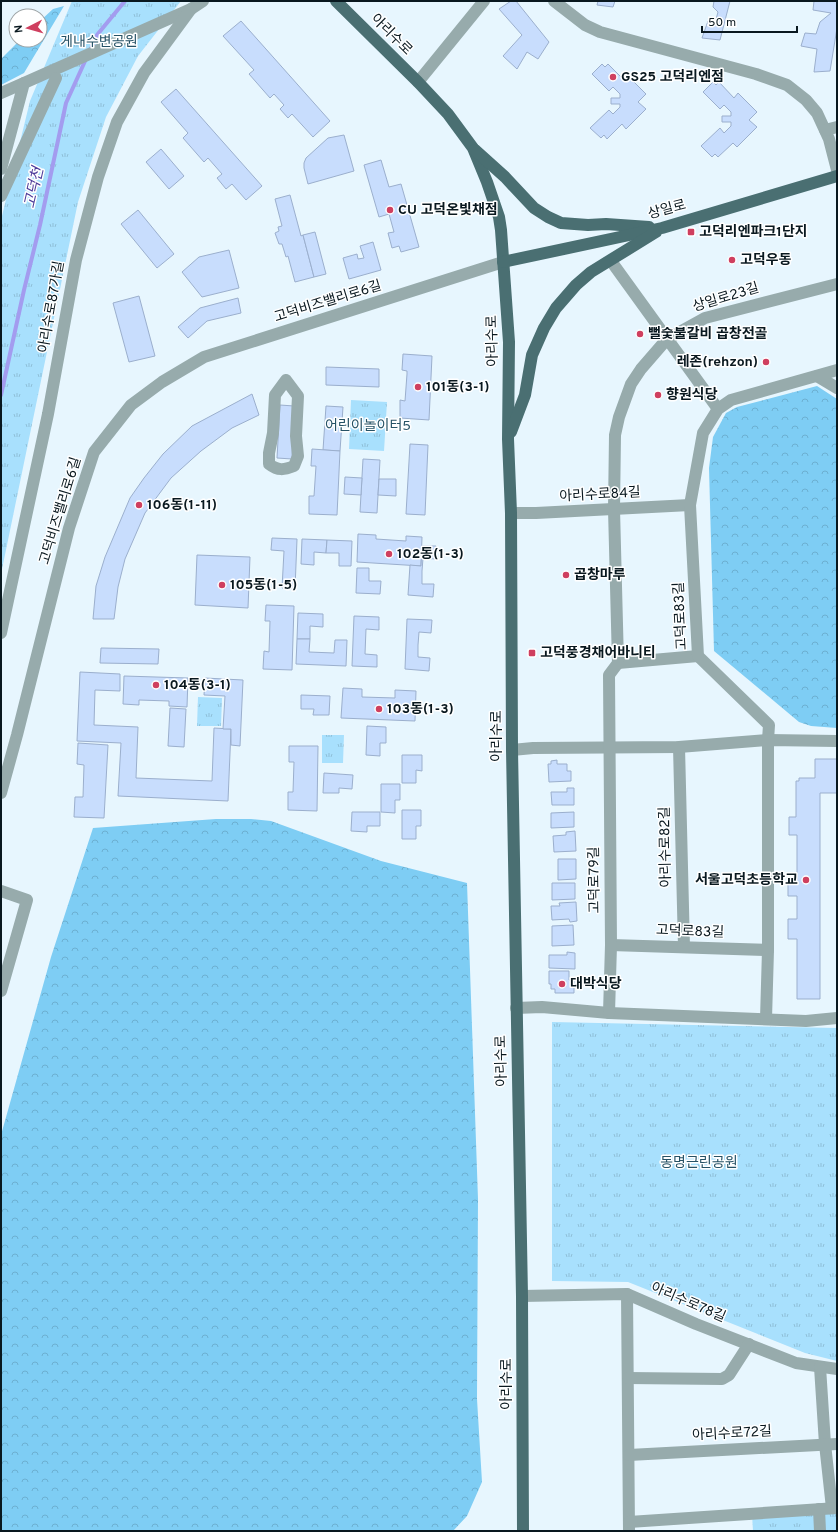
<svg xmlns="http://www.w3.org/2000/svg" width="838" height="1532" font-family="Overpass,'Noto Sans KR',sans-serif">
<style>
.forest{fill:url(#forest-crowns)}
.park{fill:url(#park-tufts)}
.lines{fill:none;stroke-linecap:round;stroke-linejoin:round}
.stream{stroke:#a39cef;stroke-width:4}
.building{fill:#c8ddfd;stroke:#9bafcd}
.minor{stroke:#97abac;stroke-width:12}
.major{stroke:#4a6f72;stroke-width:12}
.poi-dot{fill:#cf3f5f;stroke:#fff;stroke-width:1.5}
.labels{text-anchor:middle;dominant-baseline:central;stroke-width:3;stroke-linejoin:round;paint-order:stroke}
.street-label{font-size:14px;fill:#09181f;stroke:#fff}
.park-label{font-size:14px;fill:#265266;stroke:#fff}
.poi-label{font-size:14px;font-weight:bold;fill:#09181f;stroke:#fff;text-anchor:start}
.water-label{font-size:15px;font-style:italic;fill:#4c3a99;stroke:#fff}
</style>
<defs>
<pattern id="forest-crowns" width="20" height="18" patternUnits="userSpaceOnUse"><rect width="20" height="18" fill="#7ecdf4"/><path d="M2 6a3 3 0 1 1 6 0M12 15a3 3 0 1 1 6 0" fill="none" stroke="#6cafd1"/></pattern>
<pattern id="park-tufts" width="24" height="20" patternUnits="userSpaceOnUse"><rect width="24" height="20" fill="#a8e0fd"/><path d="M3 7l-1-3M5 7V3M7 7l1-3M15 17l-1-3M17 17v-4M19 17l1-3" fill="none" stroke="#8fbfd8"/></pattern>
</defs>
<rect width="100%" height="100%" fill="#e7f6fe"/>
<g class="forest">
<path d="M64,6L24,73L1,85V59L20,40H40V21L53,9Z"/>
<path d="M817,386L837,399V728L811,726L799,722L714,651L709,468L713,437L726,413L737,407Z"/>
<path d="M216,819H251L271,821L381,861L467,883L478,1199L477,1399L482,1482L467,1516L453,1531H1V1135L51,957L93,828Z"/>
</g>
<g class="park">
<path d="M72,1H181L138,56L106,117L78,202L1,574V220L30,101Z"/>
<path d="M351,400L387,402L384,451L349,449Z"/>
<path d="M198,697L222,698L221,726H197Z"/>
<path d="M322,735H344L343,763H322Z"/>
<path d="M552,1022L837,1028V1361L805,1353L628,1282L552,1281Z"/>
<path d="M837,1508V1531H753L752,1514Z"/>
</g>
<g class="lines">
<g class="stream">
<path d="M90,51L97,35L125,1"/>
<path d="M1,395L24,290L40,225L66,103L86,59"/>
</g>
</g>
<g class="building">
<path d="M511,1H516L549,42L538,59L527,52L517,69L503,56L522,35L499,9Z"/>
<path d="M598,1H615L613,7L597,5Z"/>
<path d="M714,1H730L720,40L702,38L708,21L715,23L718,12L713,7Z"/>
<path d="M814,1H837V28L830,71L814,72L817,49L801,46L805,33L816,34L820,22L831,13L813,10Z"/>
<path d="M241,21L330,121L313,137L292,114L288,118L280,109L284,105L274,94L270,98L249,74L254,70L223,36Z"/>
<path d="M602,64L605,67L608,64L623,79L627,75L646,94L638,102L646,109L626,129L622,124L607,139L604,135L601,138L590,128L609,110L613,114L620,107V104H611V98H620V94L613,87L609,91L592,74Z"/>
<path d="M713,82L716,85L719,82L734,98L738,93L757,112L749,120L757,127L737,147L733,143L718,157L715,154L712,157L701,146L720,128L724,133L731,126V122H722V116H731V112L724,105L720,109L703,92Z"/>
<path d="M176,89L262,186L246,200L232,184L226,189L217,178L222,174L208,158L204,162L183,138L188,133L161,102Z"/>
<path d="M344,135L354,171L308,184L304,168V163L306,158L328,138Z"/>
<path d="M161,149L184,176L169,189L146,162Z"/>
<path d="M381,160L389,187L401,184L419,247L401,252L399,246L392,248L388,233L394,232L389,214L379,217L364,165Z"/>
<path d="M290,195L301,236L303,235L314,277L295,282L288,256L286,257L282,244H279L275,233L279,231L278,227L282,226L275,199Z"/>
<path d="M138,210L174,254L157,268L121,224Z"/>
<path d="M315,232L326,274L314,277L303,235Z"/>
<path d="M373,242L381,270L349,279L343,258L357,254L358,259L364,258L360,246Z"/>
<path d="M229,250L239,288L202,297L182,272L199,257Z"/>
<path d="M139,296L155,356L129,362L113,303Z"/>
<path d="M238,298L241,313L207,321L188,338L178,327L200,308Z"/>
<path d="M403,354L432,356L429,420L400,418V400L405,401L407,374V371L402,370Z"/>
<path d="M326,367L379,369V387L326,385Z"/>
<path d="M252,394L259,415L232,428L201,451L171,478L145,513L125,559L118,587L114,619H93L96,586L105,557L130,498L144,478L163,454L192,426Z"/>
<path d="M280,405L294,406L292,459L277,458Z"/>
<path d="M326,406L343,407L340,451L323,450Z"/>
<path d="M410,444L428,445L425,515L406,514Z"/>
<path d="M312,449L340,451L337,515L309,514V496H314L316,466H311Z"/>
<path d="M363,459L380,460L377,513L360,512Z"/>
<path d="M345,477L362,478L361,495L344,494Z"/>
<path d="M379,479H396V496L378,495Z"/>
<path d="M358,534L376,535V539L406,541V536L422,537L421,566L357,562Z"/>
<path d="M272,538L297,539L295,589L282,588L284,551L271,550Z"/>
<path d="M302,539L327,540L326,553L314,552V565L301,564Z"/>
<path d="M327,540L352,541L351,566H339V553H326Z"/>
<path d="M422,546H436L435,559L423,558L422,571V584H434L433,597L408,595L410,565L421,566Z"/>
<path d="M197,555L250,557L248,608L195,605Z"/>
<path d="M357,568H369V581H381L380,594L356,593Z"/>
<path d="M266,605L294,606L292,670L263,669L264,651L269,652L270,621H265Z"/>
<path d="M298,613L323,614V627L310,626V639H297Z"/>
<path d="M354,616L379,617V630L366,629L365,654L377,655V667L352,666Z"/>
<path d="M407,619L432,620L431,633L419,632L418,645V657L430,658L429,671L405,669Z"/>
<path d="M297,639H310L309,652L334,653L335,640H347L346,666L296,664Z"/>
<path d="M101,648L159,649L158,664L100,663Z"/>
<path d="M80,672L120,674V691L95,690L94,725L138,727L136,778L212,781L214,728L231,729L228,801L118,796L121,743L77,741Z"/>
<path d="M124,676L188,678L187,707L169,706V701L139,700V705L123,704Z"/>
<path d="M205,678L243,680L240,746L231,745V729H223L225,696L204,695Z"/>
<path d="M343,688L362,689V697L395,698V690L416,691L415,721L341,718Z"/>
<path d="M301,695L330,696L329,715H313L314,709H301Z"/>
<path d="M170,708L186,709L184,747L168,746Z"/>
<path d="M367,726L386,727V743H380V756L366,755Z"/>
<path d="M78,743L108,745L104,818L74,817L75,797H83L84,765L77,764Z"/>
<path d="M289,746H318L317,811L288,810V792H293L294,762H289Z"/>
<path d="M402,755H422V771L416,770V783H402Z"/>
<path d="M815,759H837V793H820V999H797V939H788V919H797V896H788V880H797V835H789V817H796V781H799V778H815Z"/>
<path d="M557,760V764H567V771H571V781L549,782L548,764H551V761Z"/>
<path d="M324,773L353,775L352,789L339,788V793H323Z"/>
<path d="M381,784H400V800H395V813L381,812Z"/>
<path d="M567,788H574V805H552L551,792H567Z"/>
<path d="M402,810H421V826H416V839H402Z"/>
<path d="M352,812H380V826H367V832L351,831Z"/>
<path d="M574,812V827L551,828V813Z"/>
<path d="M575,831L576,851L554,852L553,836L566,835V832Z"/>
<path d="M558,859H576V879L558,880Z"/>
<path d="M552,883H575V899L552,900Z"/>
<path d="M576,902L577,921L570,922L569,919L552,920L551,906H560L559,903Z"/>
<path d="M573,925L574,945L552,946V926Z"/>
<path d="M567,952L575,953V969L549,968V955H567Z"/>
<path d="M549,971H569V980L574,981V993H555V989H551V984H549Z"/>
</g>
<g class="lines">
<g class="minor">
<path d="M554,1L585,25L600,32L756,74L787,85L806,100L817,113L829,139L837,170"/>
<path d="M418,82L484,1"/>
<path d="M1,93L24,83"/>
<path d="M825,130L837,127"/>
<path d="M1,169L24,83L191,9L203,1"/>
<path d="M1,196L56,78"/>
<path d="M611,261L718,409"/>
<path d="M817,376L837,388"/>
<path d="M286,380L298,396L296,436L298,456L294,466C284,470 278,471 269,464V453L273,433L275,395Z"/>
<path d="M511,513H536L690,505"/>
<path d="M1,633L48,414L76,260L98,177L117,122L144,73L191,9"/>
<path d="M618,663L698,656"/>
<path d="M679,747L684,947"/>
<path d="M512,750L533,748L679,747L768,740L837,741"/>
<path d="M1,793L17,735L69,528L94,452L131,405L162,382L204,357L503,262"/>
<path d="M1,891L27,900L1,991"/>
<path d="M611,945L768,950"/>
<path d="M516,1008L542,1007L609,1013L806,1021L837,1018"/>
<path d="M609,1013L611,945L609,675L618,663L614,509L615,435L619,417L631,384L641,369L667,339L705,318L837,284"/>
<path d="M766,1019L768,950V740L769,725L698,656L690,505L703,433L718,409L731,400L837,370"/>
<path d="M627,1294L629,1531"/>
<path d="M522,1296L627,1294L696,1324L796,1363L837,1369"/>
<path d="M820,1367L825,1444L832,1508"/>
<path d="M628,1378L722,1379L729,1375L749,1344"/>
<path d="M629,1455L837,1444"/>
<path d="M819,1509L820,1531"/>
<path d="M629,1522L837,1508"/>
</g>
<g class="major">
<path d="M336,1L418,82L448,114L473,148L487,182L499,217L501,230L509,342L508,439L511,513L512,750L522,1296L523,1531"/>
<path d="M475,150L505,177L534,208L548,217L561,223L588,225L606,224L649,227"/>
<path d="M503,262L662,228L837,176"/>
<path d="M511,432L525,395L532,355L544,328L556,308L576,285L591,272L656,232"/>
</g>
</g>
<g class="poi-dot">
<circle cx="613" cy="77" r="4"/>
<circle cx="390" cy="210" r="4"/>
<rect x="687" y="228" width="8" height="8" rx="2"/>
<circle cx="732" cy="260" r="4"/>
<circle cx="640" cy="334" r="4"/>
<circle cx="766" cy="362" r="4"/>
<circle cx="418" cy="387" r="4"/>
<circle cx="658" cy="395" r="4"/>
<circle cx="139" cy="505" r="4"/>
<circle cx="389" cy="554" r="4"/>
<circle cx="566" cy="575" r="4"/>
<circle cx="222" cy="585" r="4"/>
<rect x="528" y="649" width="8" height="8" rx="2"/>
<circle cx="156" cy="685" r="4"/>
<circle cx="379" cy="709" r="4"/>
<circle cx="806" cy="880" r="4"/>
<circle cx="562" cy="984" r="4"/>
</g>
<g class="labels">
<g class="street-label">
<text transform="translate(391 35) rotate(45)">아리수로</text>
<text transform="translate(667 210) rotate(-15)">상일로</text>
<text transform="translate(726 298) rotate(-17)">상일로23길</text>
<text transform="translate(328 302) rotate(-17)">고덕비즈밸리로6길</text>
<text transform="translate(52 307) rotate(-80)">아리수로87가길</text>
<text transform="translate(493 341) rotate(-91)">아리수로</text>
<text transform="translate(600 495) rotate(-3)">아리수로84길</text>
<text transform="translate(61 511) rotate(-73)">고덕비즈밸리로6길</text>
<text transform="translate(681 616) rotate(-93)">고덕로83길</text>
<text transform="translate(497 736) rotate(-90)">아리수로</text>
<text transform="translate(666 847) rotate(-91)">아리수로82길</text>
<text transform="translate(595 880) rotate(-91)">고덕로79길</text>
<text transform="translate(690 932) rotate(2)">고덕로83길</text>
<text transform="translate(502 1061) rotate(-91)">아리수로</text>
<text transform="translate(688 1303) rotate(23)">아리수로78길</text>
<text transform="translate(507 1384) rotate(-90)">아리수로</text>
<text transform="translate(732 1434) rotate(-3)">아리수로72길</text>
</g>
<g class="park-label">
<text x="99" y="42">게내수변공원</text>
<text x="368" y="426">어린이놀이터5</text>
<text x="699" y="1163">동명근린공원</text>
</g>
<g class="poi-label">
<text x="621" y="77">GS25 고덕리엔점</text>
<text x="398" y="210">CU 고덕온빛채점</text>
<text x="699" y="232">고덕리엔파크1단지</text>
<text x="740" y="260">고덕우동</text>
<text x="648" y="334">뻘숯불갈비 곱창전골</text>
<text x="758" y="362" text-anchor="end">레존(rehzon)</text>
<text x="426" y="387">101동(3-1)</text>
<text x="666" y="395">향원식당</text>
<text x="147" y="505">106동(1-11)</text>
<text x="397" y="554">102동(1-3)</text>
<text x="574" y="575">곱창마루</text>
<text x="230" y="585">105동(1-5)</text>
<text x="540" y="653">고덕풍경채어바니티</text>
<text x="164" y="685">104동(3-1)</text>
<text x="387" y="709">103동(1-3)</text>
<text x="798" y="880" text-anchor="end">서울고덕초등학교</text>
<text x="570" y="984">대박식당</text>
</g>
<g class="water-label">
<text transform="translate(35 188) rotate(-77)">고덕천</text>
</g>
</g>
<rect width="838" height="1532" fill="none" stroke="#09181f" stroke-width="4"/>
<g transform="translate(28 28) rotate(264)"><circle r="19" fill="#ffffff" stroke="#9da3a5"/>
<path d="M0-3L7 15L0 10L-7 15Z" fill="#cf3f5f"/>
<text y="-6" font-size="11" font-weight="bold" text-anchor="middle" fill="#09181f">N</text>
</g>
<path d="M702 26v6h95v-6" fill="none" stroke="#09181f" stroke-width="2"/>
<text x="708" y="26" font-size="12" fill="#09181f" stroke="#ffffff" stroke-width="3" paint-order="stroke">50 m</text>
</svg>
